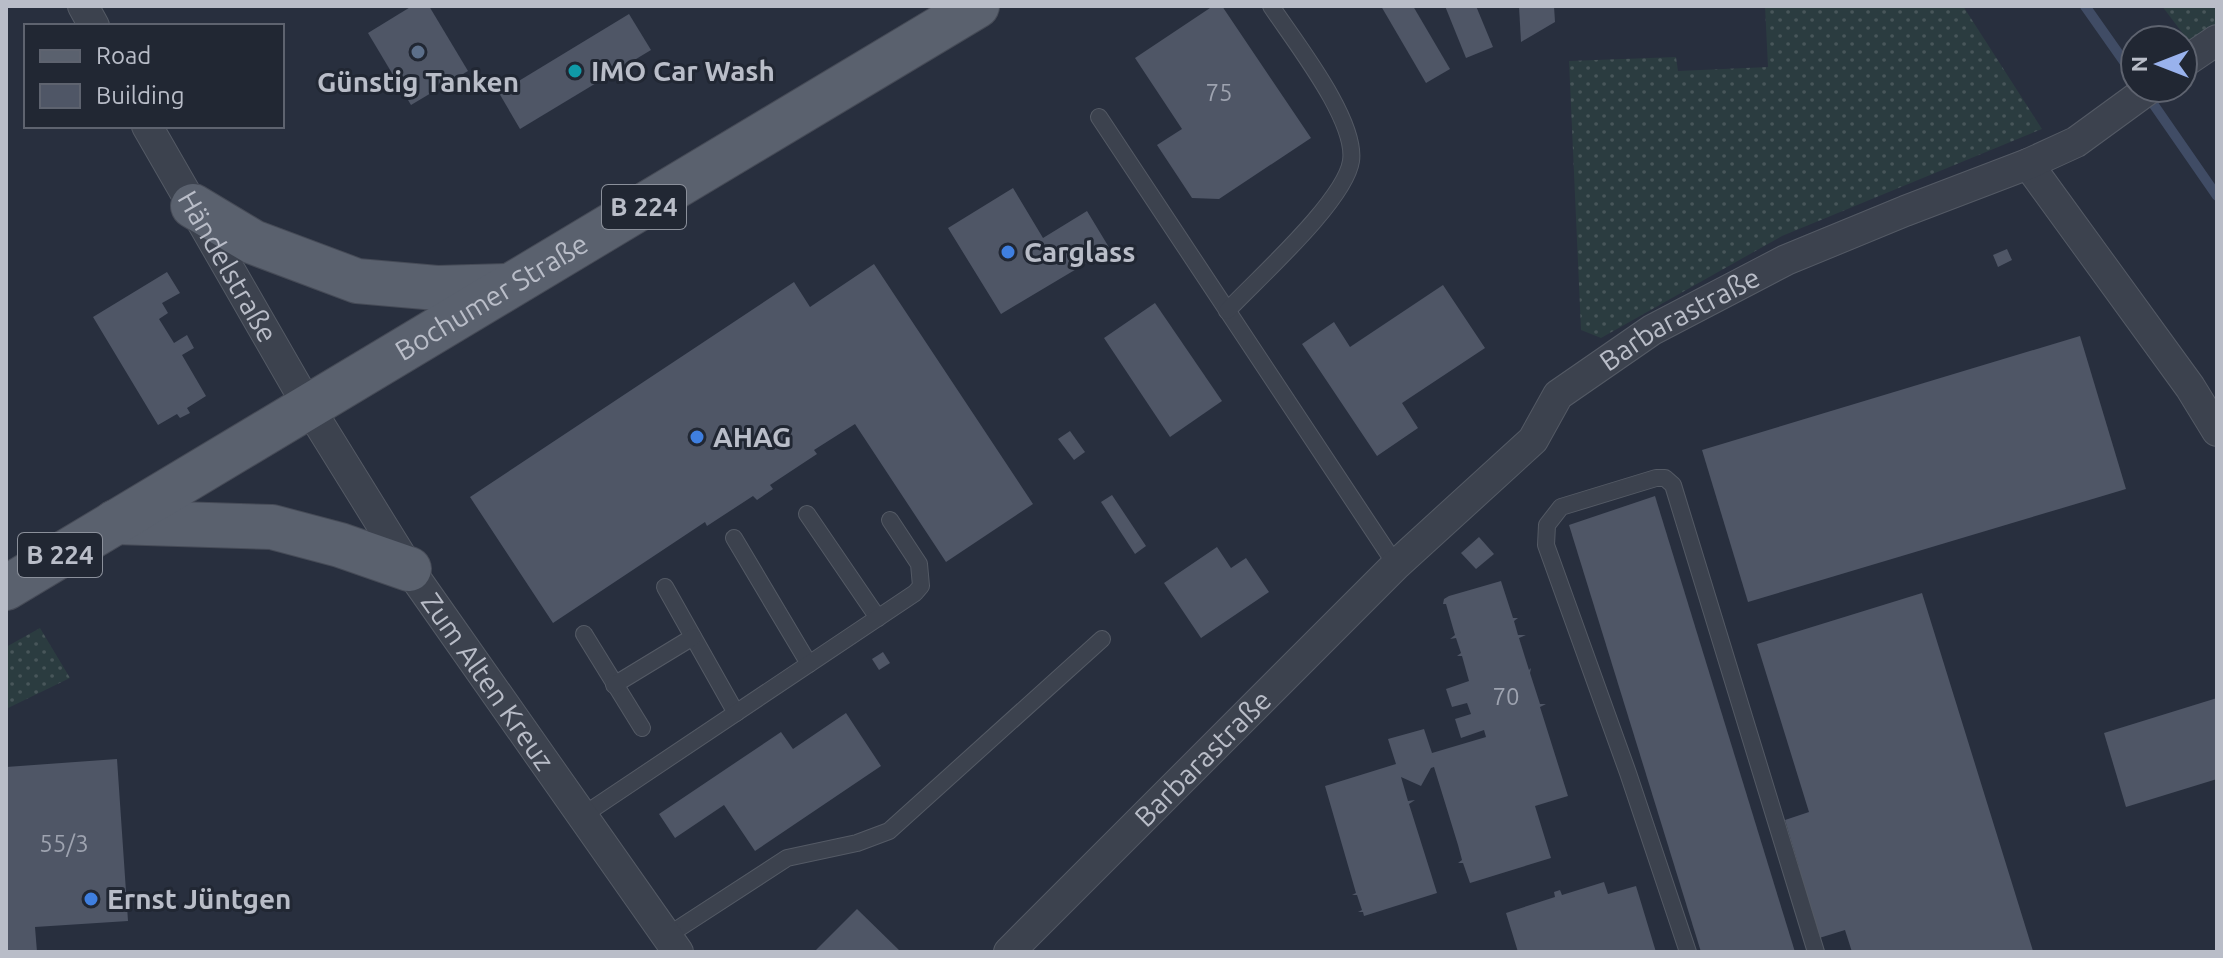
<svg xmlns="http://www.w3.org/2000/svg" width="2223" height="958" font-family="Ubuntu,sans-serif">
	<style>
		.grass { fill: url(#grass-dots) }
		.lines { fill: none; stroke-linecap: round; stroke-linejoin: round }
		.stream { stroke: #404c65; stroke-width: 10 }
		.building { fill: #4f5666 }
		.lane-casing { stroke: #545a65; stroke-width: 18 }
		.street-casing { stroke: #545a65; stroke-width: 32 }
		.primary-casing { stroke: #464b57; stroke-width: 46 }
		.lane { stroke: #3c424e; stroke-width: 16 }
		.street { stroke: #3c424e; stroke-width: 30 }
		.primary { stroke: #5a616e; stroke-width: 44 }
		.service-dot { fill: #5c6f8a; stroke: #212733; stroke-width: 3 }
		.culture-dot { fill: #0f9aa8; stroke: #212733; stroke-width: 3 }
		.shop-dot { fill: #3f7fe0; stroke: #212733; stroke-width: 3 }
		.labels { text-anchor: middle; stroke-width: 6; stroke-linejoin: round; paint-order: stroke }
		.number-label { font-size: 24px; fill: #9ea3b0 }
		.shield { fill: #212733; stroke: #8b909b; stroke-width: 2 }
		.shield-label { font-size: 26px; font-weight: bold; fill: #b9bdc8 }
		.poi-label { font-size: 28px; font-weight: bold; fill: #b9bdc8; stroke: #212733; text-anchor: start }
		.street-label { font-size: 28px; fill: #b9bdc8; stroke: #212733 }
	</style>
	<defs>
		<pattern id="grass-dots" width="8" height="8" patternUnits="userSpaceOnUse" patternTransform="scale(2)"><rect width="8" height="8" fill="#2b3c40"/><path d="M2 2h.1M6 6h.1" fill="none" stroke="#48565a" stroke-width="1.8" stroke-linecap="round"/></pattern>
	</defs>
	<rect width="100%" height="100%" fill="#282f3e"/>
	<g class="grass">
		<path d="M1765,6h198l79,123 -260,107 -181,102 -20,-8 -12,-269 107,-4 2,14 90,-4z"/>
		<path d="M2162,6h55v17l-27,20z"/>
		<path d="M40,628l30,50 -64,31v-62z"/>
	</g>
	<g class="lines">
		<g class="stream">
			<path d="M2085,6l50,71"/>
			<path d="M2147,95l70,101"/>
		</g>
	</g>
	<g class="building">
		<path d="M412,6h17l39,65 -57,34 -43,-72z"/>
		<path d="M1213,6h9l89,132 -92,61 -27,-1 -35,-53 25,-16 -47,-71z"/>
		<path d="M1381,6h32l37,63 -24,14z"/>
		<path d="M1445,6h31l17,41 -27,11z"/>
		<path d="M1519,6h35l1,16 -34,20z"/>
		<path d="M629,14l22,36 -131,79 -21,-36z"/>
		<path d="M1013,188l30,50 44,-27 23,38 -109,65 -53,-86z"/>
		<path d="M2007,249l5,11 -14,7 -5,-12z"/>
		<path d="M874,264l159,240 -87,58 -91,-138 -41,26 3,4 -47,31 3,4 -16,11 -4,-4 -46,30 -2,-4 -152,101 -83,-126 324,-215 16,25z"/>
		<path d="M167,272l13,21 -18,10 6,10 -9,6 15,24 13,-8 7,13 -12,7 24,41 -19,12 3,5 -10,5 -3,-4 -19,11 -65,-108z"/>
		<path d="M1443,285l42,63 -83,55 16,25 -41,28 -75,-112 32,-22 16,25z"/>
		<path d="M1155,303l67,98 -52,36 -66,-99z"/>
		<path d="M2080,336l46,153 -378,113 -46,-152z"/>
		<path d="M1070,431l15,21 -11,8 -16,-21z"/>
		<path d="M1112,495l34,51 -11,8 -34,-52z"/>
		<path d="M1655,496l140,456h-94l-132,-427z"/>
		<path d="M1479,537l15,17 -18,15 -15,-16z"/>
		<path d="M1217,547l14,21 15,-10 23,34 -68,46 -37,-55z"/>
		<path d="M1501,581l12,37h5l-4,3 4,14h8l-7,3 10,32 2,-2 -1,5 10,31h6l-6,3 28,89 -33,10 16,52 -81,25 -7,-20h-5l4,-3 -4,-15 -24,-78 -3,1 -10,18 -20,-9 7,24 7,-1 -6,4 28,89 -73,23 -1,-4h-5l4,-2 -5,-15h-5l4,-2 -31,-107 71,-22 -8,-25 36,-10 8,24 54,-16 -2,-7 -23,8 -6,-19 16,-5 -4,-11 -15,4 -6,-18 23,-8 -7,-25h-5l4,-3 -5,-15 -6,1 5,-4 -9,-31h-3l1,-5 5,-3z"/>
		<path d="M1922,593l111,358 -4,1h-177l-7,-22 -29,9 -21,-70 4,-2 -14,-47 24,-8 -52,-168z"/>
		<path d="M883,652l7,11 -11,7 -7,-11z"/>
		<path d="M2217,698v81l-91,28 -22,-74z"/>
		<path d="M846,713l35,53 -126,85 -31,-46 -49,33 -16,-24 122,-82 12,17z"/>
		<path d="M117,759l11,162 -93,6 2,25h-31v-185z"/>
		<path d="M1604,882l4,12 28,-8 20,66h-138l-12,-39 49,-16 -1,-5 6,-2 2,5z"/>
		<path d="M857,909l44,43h-87z"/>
	</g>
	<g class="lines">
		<g class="lane-casing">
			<g id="lane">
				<path d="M1099,117l297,448"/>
				<path d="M1227,311c30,-32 118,-110 124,-150 6,-41 -57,-120 -80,-155"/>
				<path d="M807,514l71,104"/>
				<path d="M734,538l75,126"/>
				<path d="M665,587l71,126"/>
				<path d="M584,634l58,94"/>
				<path d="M614,685l79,-48"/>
				<path d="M582,816l333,-223 6,-7 -2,-22 -29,-44"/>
				<path d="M667,936l120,-78 70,-15 32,-12 213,-192"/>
				<path d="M1688,952l-60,-179 -82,-228 1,-20 14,-18 95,-29h9l8,7 143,467"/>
			</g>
		</g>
		<g class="street-casing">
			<g id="street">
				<path d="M83,6l11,20"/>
				<path d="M2183,63l34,-23"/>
				<path id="s1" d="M147,126l161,280 101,163 269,383"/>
				<path d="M2028,164l162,223 27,44"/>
				<path id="s2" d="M1009,952l387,-387 137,-125 25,-45 94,-65 134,-70 119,-49 123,-47 48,-22 74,-54"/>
			</g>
		</g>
		<g class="primary-casing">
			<g id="primary">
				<path d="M193,206l60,36 104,39 80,7 70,-2"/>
				<path d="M115,522l157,5 68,18 69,24"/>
				<path id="s3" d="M6,588l971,-582"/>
			</g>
		</g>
		<use href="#lane" class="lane"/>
		<use href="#street" class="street"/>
		<use href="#primary" class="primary"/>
	</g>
	<circle class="service-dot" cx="418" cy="52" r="8"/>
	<circle class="culture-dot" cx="575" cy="71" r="8"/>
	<g class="shop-dot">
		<circle cx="1008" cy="252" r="8"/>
		<circle cx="697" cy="437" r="8"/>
		<circle cx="91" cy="899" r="8"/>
	</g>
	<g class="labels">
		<g class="number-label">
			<text x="1219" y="101">75</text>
			<text x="1506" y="705">70</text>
			<text x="64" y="852">55/3</text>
		</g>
		<g class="shield">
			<rect x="602" y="185" width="84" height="44" rx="6"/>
			<rect x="18" y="533" width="84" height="44" rx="6"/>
		</g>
		<g class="shield-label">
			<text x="644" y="216">B 224</text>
			<text x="60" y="564">B 224</text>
		</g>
		<g class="poi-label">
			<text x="591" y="81">IMO Car Wash</text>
			<text x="418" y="92" text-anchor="middle">Günstig Tanken</text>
			<text x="1024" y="262">Carglass</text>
			<text x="713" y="447">AHAG</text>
			<text x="107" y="909">Ernst Jüntgen</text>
		</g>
		<g class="street-label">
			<text dy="10" stroke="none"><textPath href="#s1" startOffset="162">Händelstraße</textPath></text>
			<text dy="10" stroke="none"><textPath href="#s3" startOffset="566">Bochumer Straße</textPath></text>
			<text dy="10" stroke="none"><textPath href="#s2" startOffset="928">Barbarastraße</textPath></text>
			<text dy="10" stroke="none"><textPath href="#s1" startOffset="652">Zum Alten Kreuz</textPath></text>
			<text dy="10" stroke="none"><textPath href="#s2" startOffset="274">Barbarastraße</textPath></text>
		</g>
	</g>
	<rect width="2223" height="958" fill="none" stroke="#b9bdc8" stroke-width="16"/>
	<rect x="24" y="24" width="260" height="104" fill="#212733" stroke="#5e636f" stroke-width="2"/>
	<rect x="40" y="50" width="40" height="12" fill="#5a616e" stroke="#5e636f" stroke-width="2"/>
	<text x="96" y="64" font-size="24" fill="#b9bdc8">Road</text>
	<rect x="40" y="84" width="40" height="24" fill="#4f5666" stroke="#5e636f" stroke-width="2"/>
	<text x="96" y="104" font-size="24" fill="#b9bdc8">Building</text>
	<g transform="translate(2159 64) rotate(270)"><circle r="38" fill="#212733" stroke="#5e636f" stroke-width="2"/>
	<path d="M0-6L14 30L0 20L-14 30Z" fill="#99b2ed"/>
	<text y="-12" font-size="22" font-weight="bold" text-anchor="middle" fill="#b9bdc8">N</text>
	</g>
</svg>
